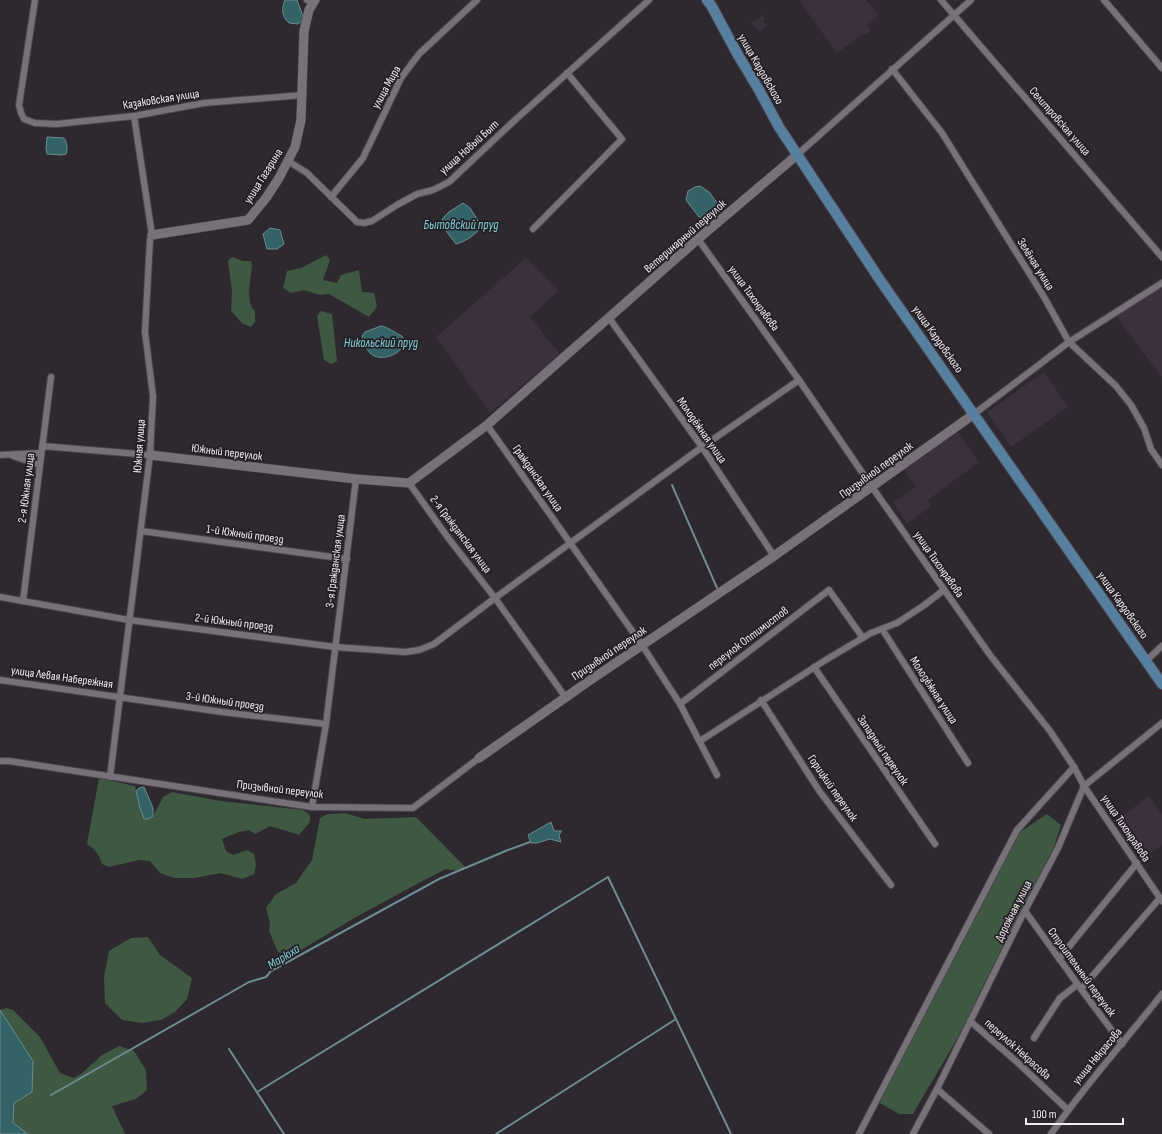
<svg xmlns="http://www.w3.org/2000/svg" width="1162" height="1134" font-family="'Sofia Sans Condensed',sans-serif">
	<style>
		.built { fill: #3a313d }
		.green { fill: #3e5842 }
		.water { fill: #336366; stroke: #6c8c90 }
		.lines { fill: none; stroke-linecap: round; stroke-linejoin: round }
		.stream { stroke: #6c8c90; stroke-width: 2 }
		.street-casing { stroke: #4a464b; stroke-width: 8 }
		.secondary-casing { stroke: #4a464b; stroke-width: 10 }
		.primary-casing { stroke: #4a464b; stroke-width: 12 }
		.street { stroke: #777179; stroke-width: 6 }
		.secondary { stroke: #777179; stroke-width: 9 }
		.primary { stroke: #577fa0; stroke-width: 10 }
		.labels { text-anchor: middle; stroke-width: 3.5; stroke-linejoin: round; paint-order: stroke }
		.street-label { font-size: 12px; fill: #f0edf1; stroke: #241f25 }
		.water-label { font-size: 13px; font-style: italic; fill: #7ed1d7; stroke: #241f25 }
	</style>
	<rect width="100%" height="100%" fill="#2e282f"/>
	<g class="built">
		<path d="M802,0h64l13,15 -12,10 4,6 -6,4 -2,-1 -26,19 -37,-51z"/>
		<path d="M763,15l2,4 -2,2 4,5 -8,6 -8,-9 4,-3 1,1z"/>
		<path d="M526,258l32,33 -28,26 30,37 -70,59 -54,-76z"/>
		<path d="M1162,283v94l-47,-63z"/>
		<path d="M1044,372l24,35 -57,40 -24,-35z"/>
		<path d="M957,430l22,32 -51,38 3,6 -24,18 -14,-22 23,-15 -13,-19z"/>
		<path d="M1149,796l13,18v31l-19,14 -25,-40z"/>
	</g>
	<g class="green">
		<path d="M326,255l4,5 -7,20 14,3 4,-8 18,-5 3,22 12,1 3,14 -8,10 -40,-23 -9,1 -16,-5 -13,3 -8,-5 4,-17 14,-3z"/>
		<path d="M232,257l11,4h8l1,5c-1,12 -7,37 3,45v11l-4,5 -8,-3 -12,-13 1,-19 -4,-31z"/>
		<path d="M321,311l11,3 5,47 -6,3 -7,-4 -7,-44z"/>
		<path d="M99,778l36,8 5,22 13,8 10,-19 9,-5 49,9 82,9 7,5v7l-11,13 -29,-9 -15,8 -6,-4 -10,2 -17,7 4,12 7,4 14,-5 7,4 2,11 -2,9 -12,5 -21,-6 -26,5h-21l-14,-5 -10,-12 -11,-1 -30,7 -7,-3c-3,-10 -7,-15 -15,-20z"/>
		<path d="M345,813l20,6 51,-2 50,51 -8,3 -12,-2 -31,16 -59,32 -60,36 -10,2 -8,-3 -9,-21 1,-8 -4,-15 10,-14 20,-11 16,-23 8,-42 8,-4z"/>
		<path d="M1047,814l14,11 -7,22 -76,149c-17,41 -43,79 -65,118h-14l-19,-11 2,-7 138,-264z"/>
		<path d="M148,937l12,18 32,23 -5,21 -12,13 -14,8 -19,3 -20,-3 -17,-17 -1,-26 5,-26 22,-13z"/>
		<path d="M7,1008l6,2 27,27 20,36 13,5 8,-4 21,-19 17,-9 15,5 12,19 1,20 -11,9 -24,7 13,28h-125v-124z"/>
	</g>
	<g class="water">
		<path d="M285,0h12l6,16 -1,5 -4,3 -9,-1c-7,-6 -8,-14 -4,-23z"/>
		<path d="M47,137l17,1c3,4 4,11 2,16l-5,1 -14,-1 -1,-5z"/>
		<path d="M700,186l9,6 9,12 -1,5 -8,7 -5,2 -5,-1 -13,-17 2,-9 7,-4z"/>
		<path d="M463,203l7,5 12,19c-8,8 -15,14 -26,17l-13,-17 -1,-8 7,-7z"/>
		<path d="M270,228l10,2 4,14 -7,5h-10l-4,-15z"/>
		<path d="M381,326c7,1 14,7 21,10l2,5c-1,3 -2,7 -4,9 -7,7 -22,11 -30,3 -4,-4 -7,-12 -8,-17l3,-4z"/>
		<path d="M144,787l9,21v8l-5,3h-4l-4,-11 -4,-17 3,-3z"/>
		<path d="M551,822l3,9h8l-3,4 2,7 -11,-3 -13,4h-6l-3,-8z"/>
		<path d="M0,1010l33,51 -1,31 -18,11 -1,20 15,11h-28z"/>
	</g>
	<g class="lines">
		<g class="stream">
			<path d="M672,485l45,103"/>
			<path d="M229,1049l55,85"/>
			<path d="M257,1092l351,-215 123,257"/>
			<path d="M51,1095l198,-113 17,-5 5,-6 168,-92 69,-29 22,-8"/>
			<path d="M496,1134l180,-115"/>
		</g>
		<g class="street-casing">
			<g id="street">
				<path d="M35,0l-16,105 2,8 3,6 11,4 21,1 78,-8 70,-13 99,-8"/>
				<path d="M307,0l5,3"/>
				<path d="M941,0l221,257"/>
				<path d="M1104,0l58,68"/>
				<path d="M892,69l50,64 102,164 25,45 47,44 15,19 13,23 7,21 11,16"/>
				<path d="M797,155l174,-155"/>
				<path d="M288,161l19,12 50,49 7,1 8,-2 25,-16 20,-11 16,-4 16,-8 66,-62 134,-120"/>
				<path d="M331,197l32,-39 38,-80 18,-24 58,-54"/>
				<path d="M533,229l89,-90 -55,-66"/>
				<path d="M698,239l101,141 73,107 118,168 60,76 24,36 10,19 78,115"/>
				<path d="M609,318l93,129 72,109"/>
				<path d="M974,414l95,-72 93,-59"/>
				<path d="M487,425l155,220 38,59 37,71"/>
				<path d="M42,446l108,9"/>
				<path d="M0,455l41,-2"/>
				<path d="M13,456l27,9"/>
				<path d="M409,483l40,56 46,59 71,100"/>
				<path d="M141,531l206,28"/>
				<path d="M0,597l129,23 206,27 70,5 14,-2 15,-6 61,-46 207,-151 97,-67"/>
				<path d="M23,601l28,-224"/>
				<path d="M882,629l86,134"/>
				<path d="M1146,661l16,-15"/>
				<path d="M814,667l121,177"/>
				<path d="M0,680l222,32 104,12"/>
				<path d="M761,700l59,92 71,93"/>
				<path d="M680,704l149,-114 34,48"/>
				<path d="M700,741l124,-80 47,-28 26,-10 26,-17 21,-16"/>
				<path d="M0,761h9l303,46 101,1 66,-50"/>
				<path d="M110,777l40,-322 3,-59 -8,-64 5,-93 2,-4 -18,-119"/>
				<path d="M312,807l14,-83 30,-245"/>
				<path d="M1025,911l56,78 41,55"/>
				<path d="M1059,959l78,-96"/>
				<path d="M1081,989l79,-91"/>
				<path d="M970,1021l47,41 51,48"/>
				<path d="M1034,1038l26,-40 17,-13"/>
				<path d="M937,1089l52,45"/>
				<path d="M859,1134l158,-304 57,-63"/>
				<path d="M913,1134l24,-45 82,-167 39,-74 26,-62 78,-63"/>
				<path d="M1051,1134c34,-49 74,-93 111,-140"/>
			</g>
		</g>
		<g class="secondary-casing">
			<g id="secondary">
				<path d="M152,235l96,-15 18,-22 13,-20 16,-31 6,-27 3,-89 5,-21 6,-10"/>
				<path d="M150,455l206,24 53,4 78,-58 211,-186 99,-84"/>
				<path d="M479,758l110,-77 185,-125 200,-142"/>
			</g>
		</g>
		<g class="primary-casing">
			<path id="primary" d="M707,0l4,5 27,50 21,35 20,37 101,153 282,404"/>
		</g>
		<use href="#street" class="street"/>
		<use href="#secondary" class="secondary"/>
		<use href="#primary" class="primary"/>
	</g>
	<g class="labels">
		<g class="street-label">
			<text transform="translate(761 69) rotate(60)" y="4">улица Кардовского</text>
			<text transform="translate(386 87) rotate(-61)" y="4">улица Мира</text>
			<text transform="translate(161 99) rotate(-9)" y="4">Казаковская улица</text>
			<text transform="translate(1060 121) rotate(49)" y="4">Селитровская улица</text>
			<text transform="translate(469 147) rotate(-42)" y="4">улица Новый Быт</text>
			<text transform="translate(263 176) rotate(-58)" y="4">улица Гагарина</text>
			<text transform="translate(685 236) rotate(-41)" y="4">Ветеринарный переулок</text>
			<text transform="translate(1036 264) rotate(58)" y="4">Зелёная улица</text>
			<text transform="translate(754 298) rotate(54)" y="4">улица Тихонравова</text>
			<text transform="translate(938 339) rotate(55)" y="4">улица Кардовского</text>
			<text transform="translate(702 430) rotate(55)" y="4">Молодёжная улица</text>
			<text transform="translate(139 446) rotate(-86)" y="4">Южная улица</text>
			<text transform="translate(227 452) rotate(7)" y="4">Южный переулок</text>
			<text transform="translate(876 470) rotate(-36)" y="4">Призывной переулок</text>
			<text transform="translate(538 478) rotate(55)" y="4">Гражданская улица</text>
			<text transform="translate(26 488) rotate(-83)" y="4">2-я Южная улица</text>
			<text transform="translate(245 534) rotate(8)" y="4">1-й Южный проезд</text>
			<text transform="translate(461 534) rotate(53)" y="4">2-я Гражданская улица</text>
			<text transform="translate(335 561) rotate(-83)" y="4">3-я Гражданская улица</text>
			<text transform="translate(939 564) rotate(55)" y="4">улица Тихонравова</text>
			<text transform="translate(1123 605) rotate(55)" y="4">улица Кардовского</text>
			<text transform="translate(234 622) rotate(7)" y="4">2-й Южный проезд</text>
			<text transform="translate(748 638) rotate(-37)" y="4">переулок Оптимистов</text>
			<text transform="translate(609 653) rotate(-34)" y="4">Призывной переулок</text>
			<text transform="translate(62 677) rotate(8)" y="4">улица Левая Набережная</text>
			<text transform="translate(934 690) rotate(57)" y="4">Молодёжная улица</text>
			<text transform="translate(225 701) rotate(8)" y="4">3-й Южный проезд</text>
			<text transform="translate(883 750) rotate(56)" y="4">Западный переулок</text>
			<text transform="translate(833 788) rotate(55)" y="4">Горицкий переулок</text>
			<text transform="translate(280 789) rotate(7)" y="4">Призывной переулок</text>
			<text transform="translate(1126 828) rotate(56)" y="4">улица Тихонравова</text>
			<text transform="translate(1013 911) rotate(-63)" y="4">Дорожная улица</text>
			<text transform="translate(1082 972) rotate(54)" y="4">Строительный переулок</text>
			<text transform="translate(1018 1049) rotate(42)" y="4">переулок Некрасова</text>
			<text transform="translate(1097 1056) rotate(-50)" y="4">улица Некрасова</text>
		</g>
		<g class="water-label">
			<text x="461" y="229">Бытовский пруд</text>
			<text x="381" y="347">Никольский пруд</text>
			<text transform="translate(283 956) rotate(-32)" y="5">Марюха</text>
		</g>
	</g>
	<path d="M1026 1118v6h97v-6" fill="none" stroke="#f0edf1" stroke-width="2"/>
	<text x="1032" y="1118" font-size="12" fill="#f0edf1" stroke="#241f25" stroke-width="3" paint-order="stroke">100 m</text>
</svg>
